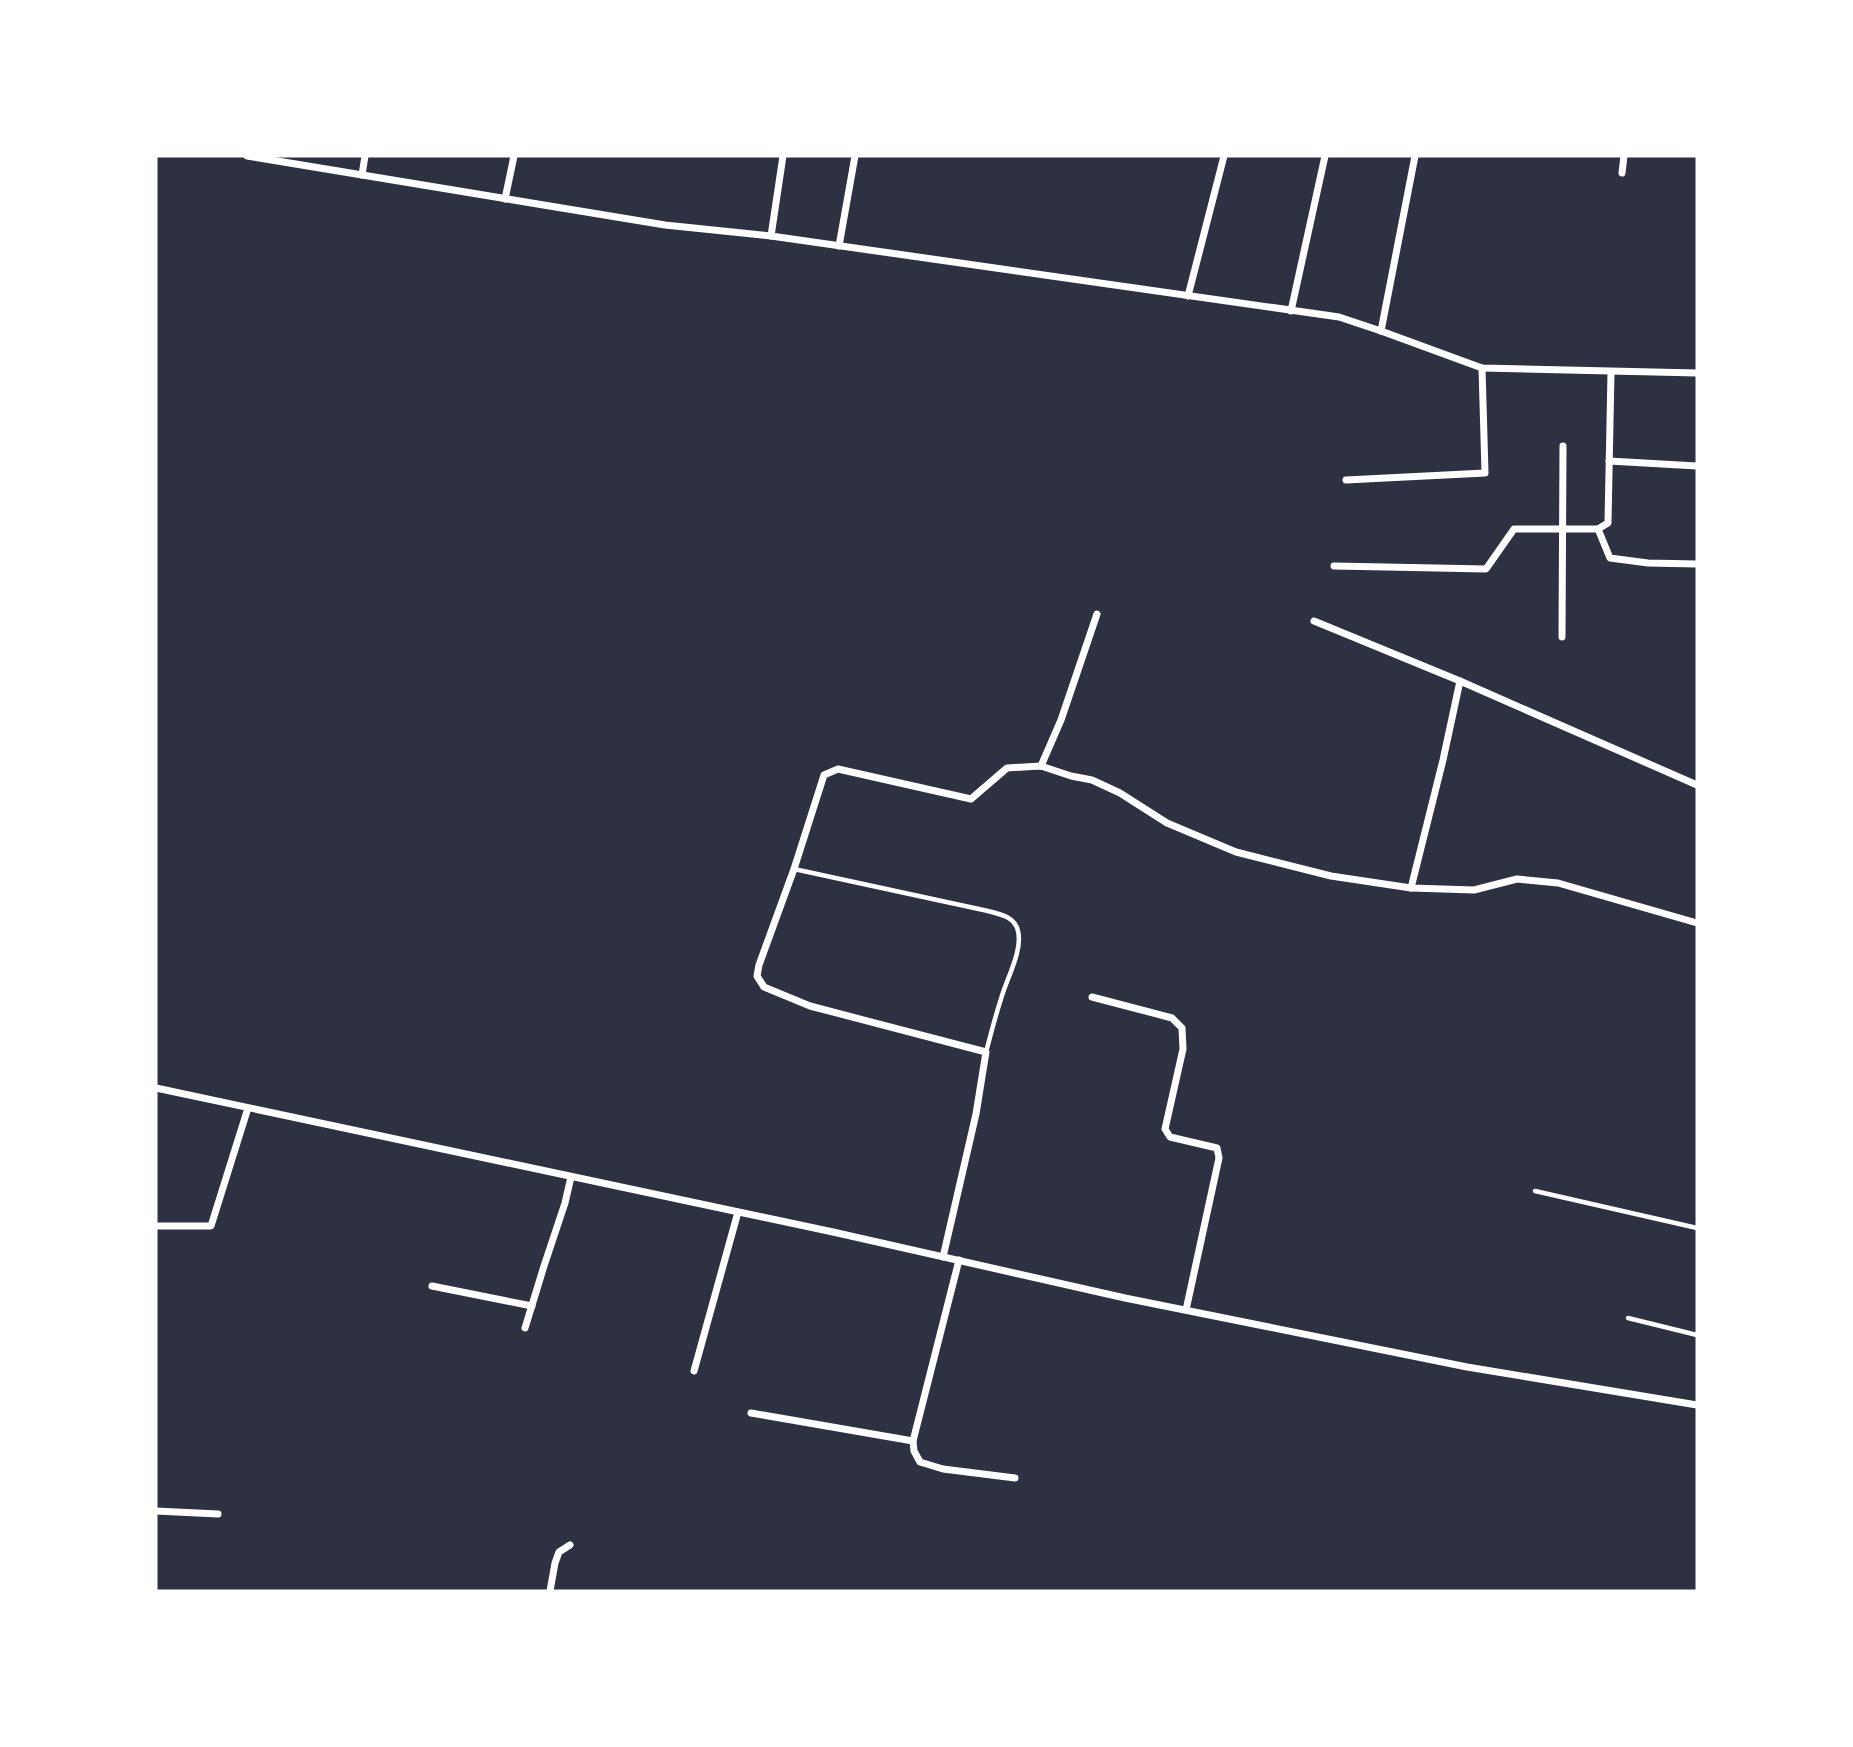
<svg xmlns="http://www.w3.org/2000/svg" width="1853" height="1747" font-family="Mulish,sans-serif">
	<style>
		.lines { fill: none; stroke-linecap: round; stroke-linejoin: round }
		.service { stroke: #fff; stroke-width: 4.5 }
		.minor { stroke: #fff; stroke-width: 7 }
	</style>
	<rect width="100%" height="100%" fill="#2d3142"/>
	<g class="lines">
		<g class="service">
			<path d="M794,869l194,42c12,3 27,6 30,20 5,20 -12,49 -17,68 -6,18 -10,35 -15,53"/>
			<path d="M1535,1191l162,37"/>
			<path d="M1628,1318l69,17"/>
		</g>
		<g class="minor">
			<path d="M247,156l418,69 106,11 568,81 42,14 101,37 215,5"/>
			<path d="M1622,173l2,-17"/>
			<path d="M362,175l3,-19"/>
			<path d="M505,199l9,-43"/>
			<path d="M771,236l12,-80"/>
			<path d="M839,246l16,-90"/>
			<path d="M1188,296l36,-140"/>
			<path d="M1291,311l34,-155"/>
			<path d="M1381,331l34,-175"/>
			<path d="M1609,461l88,5"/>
			<path d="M1346,480l139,-7 -3,-105"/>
			<path d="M1598,529l12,29 38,5 49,1"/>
			<path d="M1334,566l152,3 28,-40h84l10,-6 3,-151"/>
			<path d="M1314,621l146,60 237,104"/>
			<path d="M1562,637l1,-191"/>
			<path d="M1460,681l-17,79 -32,128 63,2 43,-11 41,4 139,40"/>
			<path d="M1041,766l20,-46 36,-106"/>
			<path d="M1092,997l80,21 10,10 1,21 -18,80 5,8 47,11 2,10 -33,152"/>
			<path d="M156,1088l677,144 292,66 342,69 230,38"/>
			<path d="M158,1226h53l37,-118"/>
			<path d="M943,1257l33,-143 10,-62 -176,-46 -46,-19 -7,-11 2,-11 35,-96 30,-94 14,-6 133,30 36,-31 34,-2 30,10 21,4 28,13 47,30 69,29 95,24 80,12"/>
			<path d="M432,1286l100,20"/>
			<path d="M525,1328l19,-62 21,-63 6,-26"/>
			<path d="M694,1371l44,-159"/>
			<path d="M751,1413l162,28 46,-181"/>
			<path d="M913,1441l1,10 6,11 23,7 72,9"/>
			<path d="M156,1511l62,3"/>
			<path d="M550,1591l5,-28 4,-11 11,-7"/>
		</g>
	</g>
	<rect width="1853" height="1747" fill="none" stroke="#ffffff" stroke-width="315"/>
</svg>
